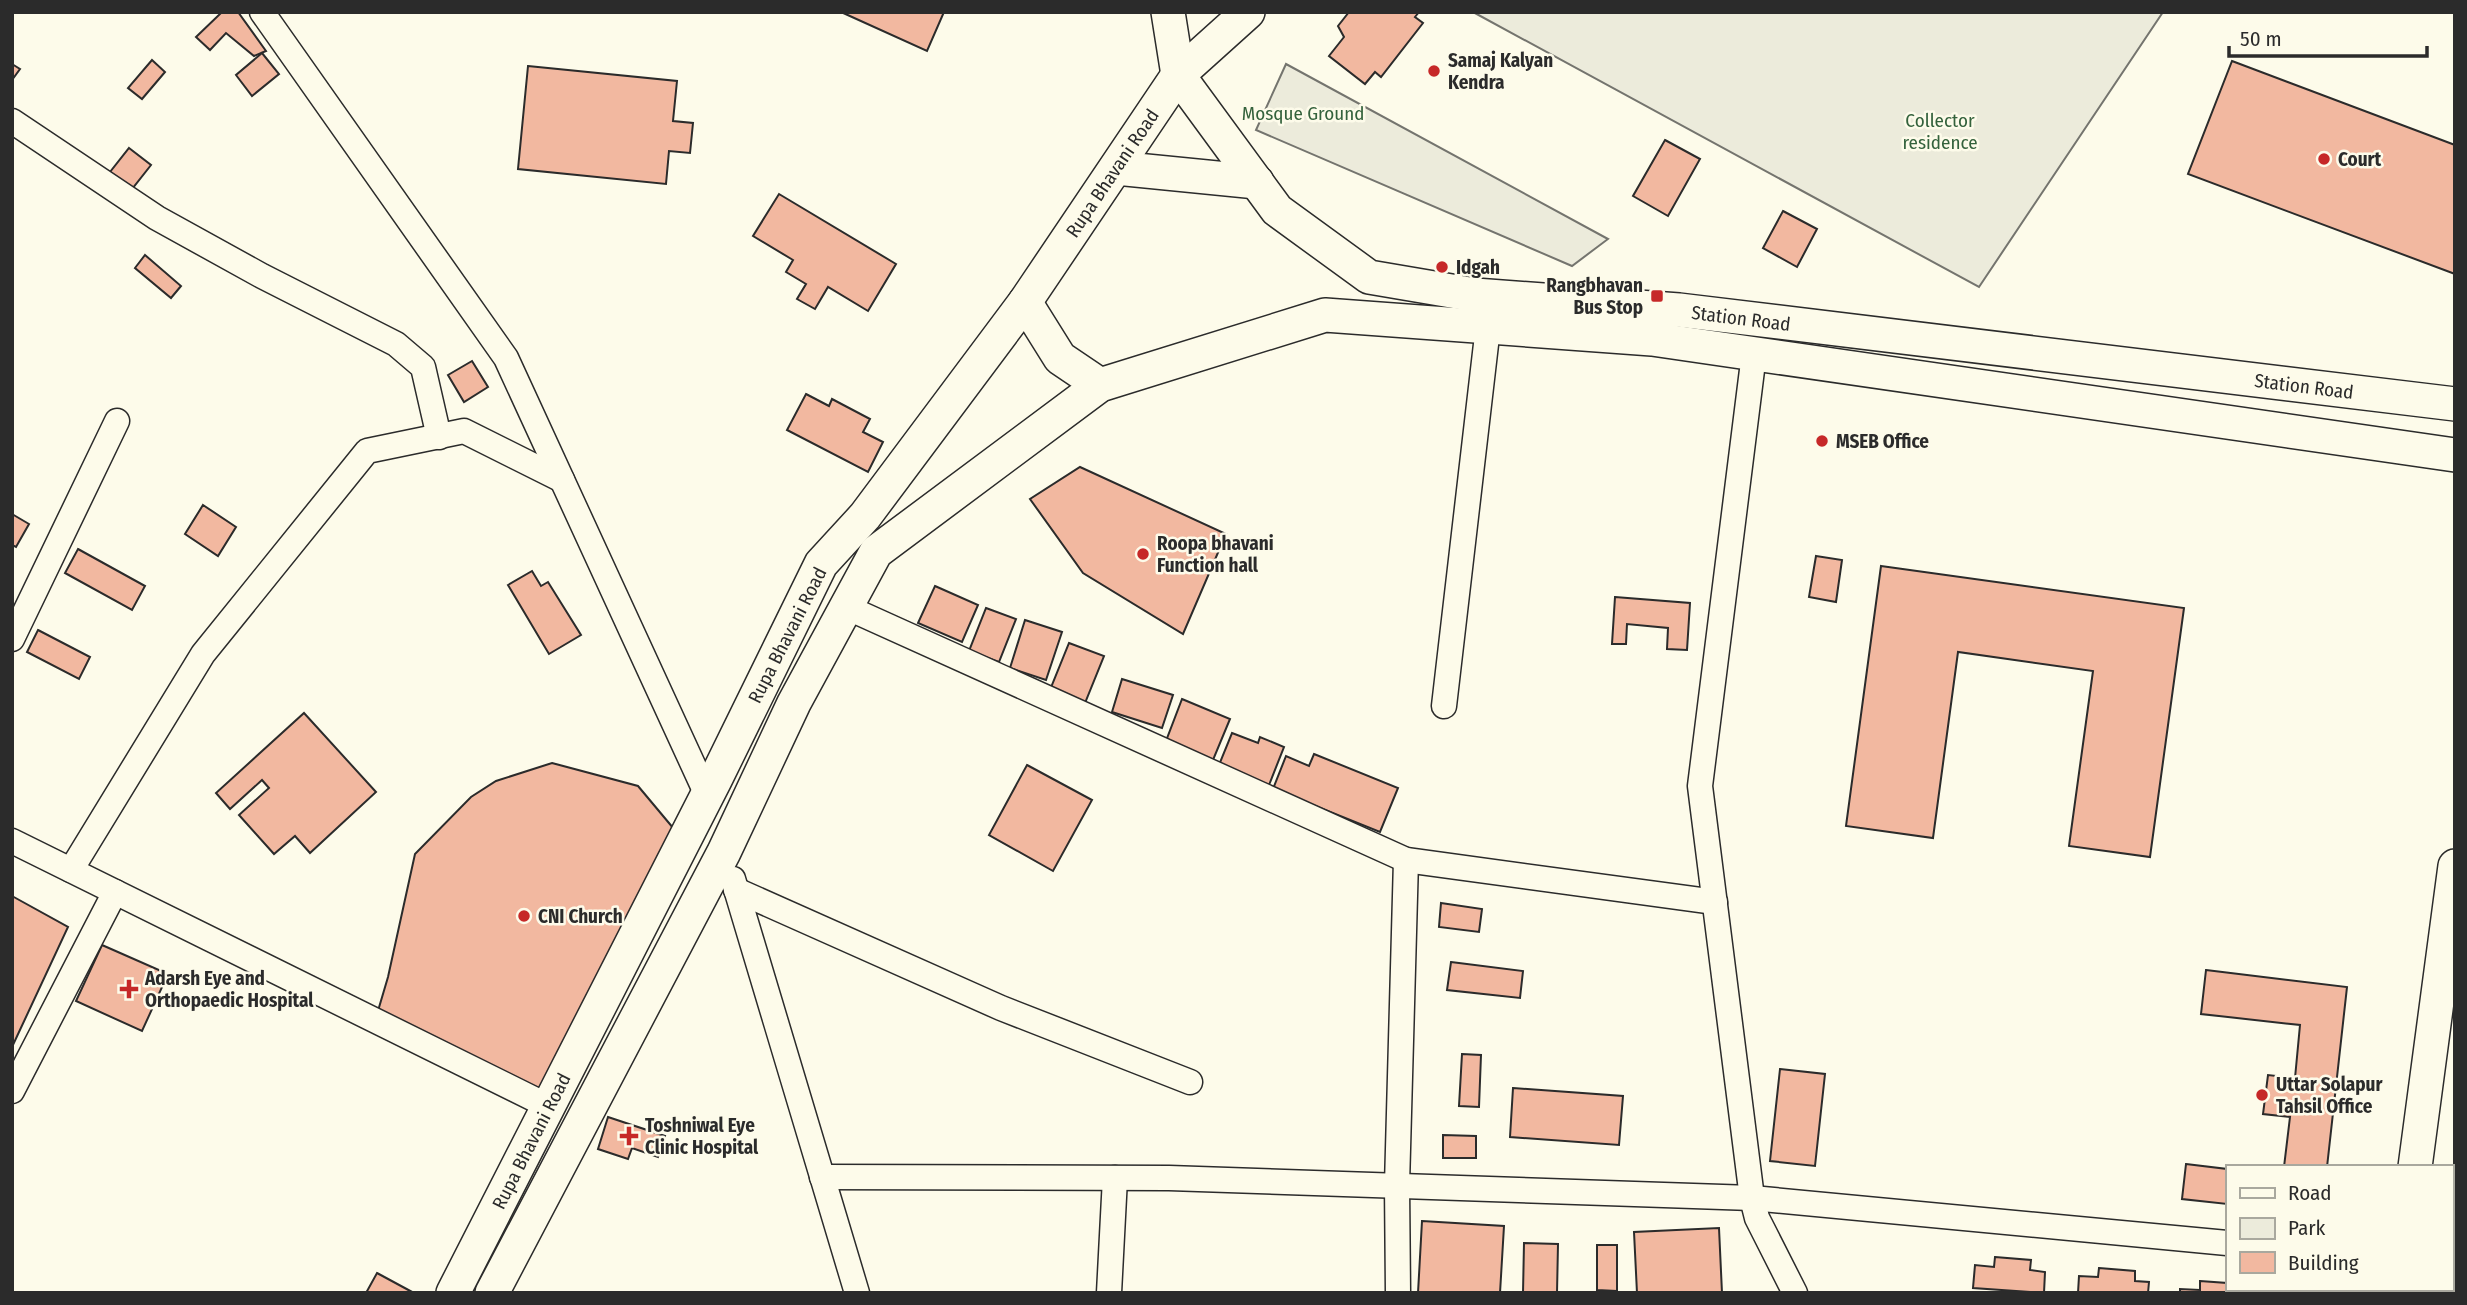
<svg xmlns="http://www.w3.org/2000/svg" width="2467" height="1305" font-family="'Fira Sans Condensed',sans-serif">
	<style>
		.green { fill: #ecebdb; stroke: #74746e; stroke-width: 2 }
		.building { fill: #f2b8a0; stroke: #2b2b2b; stroke-width: 2 }
		.lines { fill: none; stroke-linecap: round; stroke-linejoin: round }
		.street-casing { stroke: #2b2b2b; stroke-width: 27 }
		.secondary-casing { stroke: #2b2b2b; stroke-width: 36 }
		.street { stroke: #fdfbea; stroke-width: 24 }
		.secondary { stroke: #fdfbea; stroke-width: 33 }
		.poi-dot { fill: #c62828; stroke: #fdfbea; stroke-width: 2.5 }
		.labels { text-anchor: middle; stroke-width: 5; stroke-linejoin: round; paint-order: stroke }
		.poi-label { font-size: 19px; font-weight: bold; fill: #2b2b2b; stroke: #fdfbea; text-anchor: start }
		.park-label { font-size: 19px; fill: #34623c; stroke: #fdfbea }
		.street-label { font-size: 19px; fill: #2b2b2b; stroke: #fdfbea }
	</style>
	<rect width="100%" height="100%" fill="#fdfbea"/>
	<g class="green">
		<path d="M1473,12h690l-184,275z"/>
		<path d="M1286,64l322,175 -36,27 -316,-136z"/>
	</g>
	<g class="building">
		<path d="M222,12h16l28,39 -12,5 -28,-23 -16,17 -14,-13z"/>
		<path d="M841,12h103l-17,39z"/>
		<path d="M1349,12h70l-4,5 8,6 -42,54 -6,-5 -10,12 -36,-28 15,-19 -6,-11z"/>
		<path d="M262,53l17,21 -27,22 -16,-21z"/>
		<path d="M152,60l13,12 -23,27 -14,-11z"/>
		<path d="M2232,61l223,84v129l-267,-100z"/>
		<path d="M12,64l8,5 -8,11z"/>
		<path d="M528,66l149,15 -4,40 20,2 -3,30 -21,-2 -3,33 -148,-15z"/>
		<path d="M1665,140l35,19 -32,57 -35,-20z"/>
		<path d="M129,148l22,17 -19,24 -22,-17z"/>
		<path d="M779,194l117,70 -28,47 -40,-24 -13,22 -18,-10 9,-15 -20,-12 7,-12 -40,-24z"/>
		<path d="M1783,211l34,18 -20,38 -34,-19z"/>
		<path d="M145,255l36,31 -10,12 -36,-30z"/>
		<path d="M472,361l16,26 -24,15 -16,-27z"/>
		<path d="M806,394l23,12 3,-7 38,20 -7,13 20,10 -15,30 -81,-42z"/>
		<path d="M1080,467l146,67 -43,100 -100,-61 -53,-74z"/>
		<path d="M203,505l33,22 -18,29 -33,-22z"/>
		<path d="M12,514l17,10 -13,23 -4,-2z"/>
		<path d="M78,549l67,37 -13,24 -67,-37z"/>
		<path d="M1816,556l26,4 -6,42 -27,-5z"/>
		<path d="M1881,566l303,42 -34,249 -81,-11 24,-175 -135,-19 -25,186 -87,-12z"/>
		<path d="M532,571l9,15 7,-4 33,53 -32,19 -41,-69z"/>
		<path d="M935,586l43,19 -16,37 -44,-19z"/>
		<path d="M1615,597l75,6 -3,47 -20,-1 1,-21 -41,-4 -1,20h-14z"/>
		<path d="M986,608l30,11 -17,43 -30,-11z"/>
		<path d="M1025,620l37,12 -16,48 -36,-12z"/>
		<path d="M38,630l52,27 -11,22 -52,-27z"/>
		<path d="M1069,643l35,13 -19,47 -35,-13z"/>
		<path d="M1122,679l51,16 -11,33 -50,-16z"/>
		<path d="M1182,699l48,20 -17,41 -47,-19z"/>
		<path d="M304,713l72,79 -66,61 -15,-17 -21,18 -35,-39 30,-27 -7,-8 -32,29 -14,-16z"/>
		<path d="M1232,733l26,10 2,-6 24,10 -15,38 -50,-20z"/>
		<path d="M1314,754l84,34 -18,44 -107,-43 13,-33 23,10z"/>
		<path d="M552,763l86,23 46,55 -136,265 -173,-85 13,-44 27,-123 56,-57 25,-16z"/>
		<path d="M1027,765l65,35 -39,71 -64,-36z"/>
		<path d="M12,896l56,31 -56,120z"/>
		<path d="M1441,903l41,6 -3,23 -40,-5z"/>
		<path d="M102,945l66,29 -26,57 -66,-30z"/>
		<path d="M1451,962l72,9 -3,27 -73,-8z"/>
		<path d="M2206,970l141,17 -20,180h-43l6,-50 -27,-3 5,-39 27,3 5,-53 -99,-11z"/>
		<path d="M1462,1054l19,1 -2,52 -20,-1z"/>
		<path d="M1780,1069l45,5 -10,92 -45,-5z"/>
		<path d="M1513,1088l110,8 -4,49 -109,-8z"/>
		<path d="M608,1117l57,19 -7,21 -26,-9 -4,11 -30,-10z"/>
		<path d="M1443,1135l33,1v22h-33z"/>
		<path d="M2186,1164l41,5v35l-45,-5z"/>
		<path d="M1422,1221l82,5 -4,67h-82z"/>
		<path d="M1719,1228l3,65h-85l-3,-61z"/>
		<path d="M1524,1243l34,1 -1,49h-34z"/>
		<path d="M1597,1245h20v46l-20,-1z"/>
		<path d="M1995,1257l36,3 -1,10 15,2 -1,21 -71,-5 2,-23 19,2z"/>
		<path d="M2099,1268l36,3v10l14,1 -1,11h-70l1,-17 19,1z"/>
		<path d="M377,1273l37,20h-48z"/>
		<path d="M2200,1281l27,2v6h9v4h-56v-4l20,1z"/>
		<path d="M2283,1289l23,1v3h-23z"/>
	</g>
	<g class="lines">
		<g class="street-casing">
			<g id="street">
				<path d="M262,12l244,346 201,437"/>
				<path d="M12,121l145,97 105,58 134,68 27,23 16,70"/>
				<path d="M1754,354l-54,432 52,412 5,20 38,75"/>
				<path d="M846,607l560,253 309,42"/>
				<path d="M12,639l105,-218"/>
				<path d="M1444,706l44,-379"/>
				<path d="M12,841l536,265"/>
				<path d="M71,870l132,-216 164,-203 97,-20 98,49"/>
				<path d="M733,879l124,414"/>
				<path d="M736,890l265,118 189,74"/>
				<path d="M12,1091l103,-199"/>
				<path d="M822,1177l347,1 583,20 475,45"/>
				<path d="M1109,1293l6,-115"/>
				<path d="M1398,1293l-1,-108 9,-325"/>
			</g>
		</g>
		<g class="secondary-casing">
			<g id="secondary">
				<path d="M1168,12l10,63 99,135 92,67 106,18 204,15 776,94"/>
				<path d="M1116,168l141,14"/>
				<path d="M1025,302l35,56 40,27"/>
				<path d="M2415,1167l40,-301"/>
				<path d="M453,1293l262,-513 106,-216 44,-48 160,-214 153,-227 70,-63"/>
				<path d="M492,1293l232,-441 70,-149 82,-151 224,-167 225,-70 327,24 803,116"/>
				<path d="M2399,1293v-4"/>
			</g>
		</g>
		<use href="#street" class="street"/>
		<use href="#secondary" class="secondary"/>
	</g>
	<g class="poi-dot">
		<circle cx="1434" cy="71" r="7"/>
		<circle cx="2324" cy="159" r="7"/>
		<circle cx="1442" cy="267" r="7"/>
		<rect x="1650" y="289" width="14" height="14" rx="3.5"/>
		<circle cx="1822" cy="441" r="7"/>
		<circle cx="1143" cy="554" r="7"/>
		<circle cx="524" cy="916" r="7"/>
		<path d="M125.5 978.5h7v7h7v7h-7v7h-7v-7h-7v-7h7z"/>
		<circle cx="2262" cy="1095" r="7"/>
		<path d="M625.5 1125.5h7v7h7v7h-7v7h-7v-7h-7v-7h7z"/>
	</g>
	<g class="labels">
		<g class="poi-label">
			<text x="1448" y="67">Samaj Kalyan<tspan x="1448" dy="22">Kendra</tspan></text>
			<text x="2338" y="166">Court</text>
			<text x="1456" y="274">Idgah</text>
			<text x="1643" y="292" text-anchor="end">Rangbhavan<tspan x="1643" dy="22">Bus Stop</tspan></text>
			<text x="1836" y="448">MSEB Office</text>
			<text x="1157" y="550">Roopa bhavani<tspan x="1157" dy="22">Function hall</tspan></text>
			<text x="538" y="923">CNI Church</text>
			<text x="145" y="985">Adarsh Eye and<tspan x="145" dy="22">Orthopaedic Hospital</tspan></text>
			<text x="2276" y="1091">Uttar Solapur<tspan x="2276" dy="22">Tahsil Office</tspan></text>
			<text x="645" y="1132">Toshniwal Eye<tspan x="645" dy="22">Clinic Hospital</tspan></text>
		</g>
		<g class="park-label">
			<text x="1303" y="120">Mosque Ground</text>
			<text x="1940" y="127">Collector<tspan x="1940" dy="22">residence</tspan></text>
		</g>
		<g class="street-label">
			<text transform="translate(1112 173) rotate(-56)" y="7">Rupa Bhavani Road</text>
			<text transform="translate(1741 318) rotate(7)" y="7">Station Road</text>
			<text transform="translate(2304 386) rotate(7)" y="7">Station Road</text>
			<text transform="translate(787 635) rotate(-63)" y="7">Rupa Bhavani Road</text>
			<text transform="translate(531 1141) rotate(-63)" y="7">Rupa Bhavani Road</text>
		</g>
	</g>
	<rect width="2467" height="1305" fill="none" stroke="#2b2b2b" stroke-width="28"/>
	<rect x="2226" y="1165" width="228" height="126" fill="#fdfbea" stroke="#a9a89e" stroke-width="2"/>
	<rect x="2240" y="1188" width="35" height="10" fill="#fdfbea" stroke="#a9a89e" stroke-width="2"/>
	<text x="2288" y="1200" font-size="21" fill="#2b2b2b">Road</text>
	<rect x="2240" y="1218" width="35" height="21" fill="#ecebdb" stroke="#a9a89e" stroke-width="2"/>
	<text x="2288" y="1235" font-size="21" fill="#2b2b2b">Park</text>
	<rect x="2240" y="1252" width="35" height="21" fill="#f2b8a0" stroke="#a9a89e" stroke-width="2"/>
	<text x="2288" y="1270" font-size="21" fill="#2b2b2b">Building</text>
	<path d="M2229 46v10h198v-10" fill="none" stroke="#2b2b2b" stroke-width="3.5"/>
	<text x="2240" y="46" font-size="21" fill="#2b2b2b" stroke="#fdfbea" stroke-width="5" paint-order="stroke">50 m</text>
</svg>
